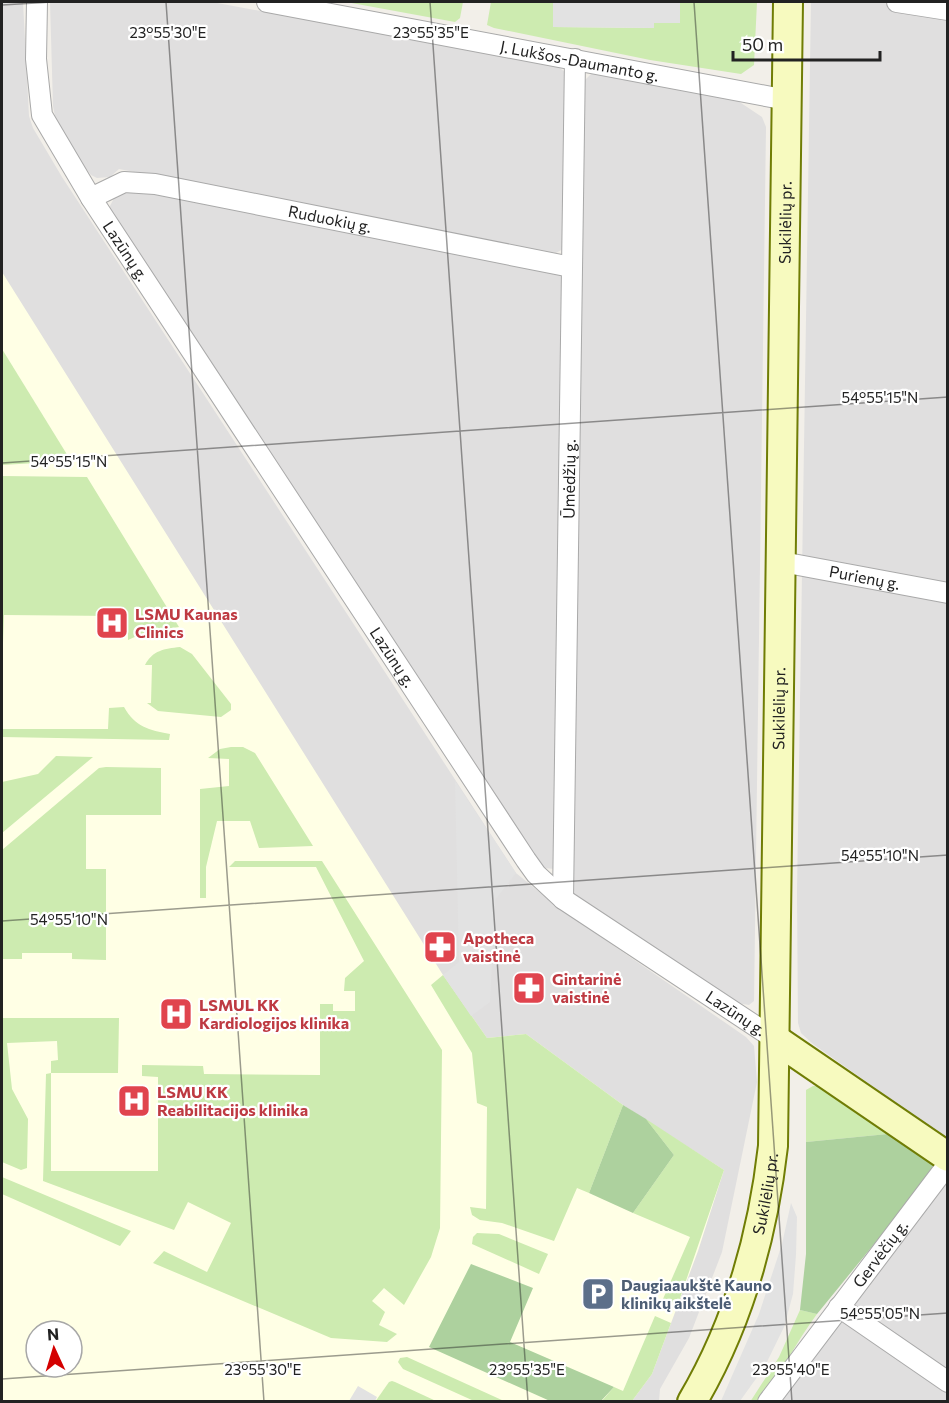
<svg xmlns="http://www.w3.org/2000/svg" width="949" height="1403" font-family="Commissioner,sans-serif">
	<style>
		.residential { fill: #e0dfdf; fill-rule: evenodd }
		.education { fill: #ffffe5; fill-rule: evenodd }
		.grass { fill: #cdebb0 }
		.forest { fill: #add19e }
		.parking { fill: #e2e2e2 }
		.lines { fill: none; stroke-linecap: round; stroke-linejoin: round }
		.street-casing { stroke: #a9a9a9; stroke-width: 22 }
		.secondary-casing { stroke: #707d05; stroke-width: 32 }
		.street { stroke: #fff; stroke-width: 20 }
		.secondary { stroke: #f7fabf; stroke-width: 28 }
		.ticks { fill: none; stroke: #222; stroke-width: 1.5; stroke-opacity: 0.45 }
		.labels { text-anchor: middle; stroke-width: 4.5; stroke-linejoin: round; paint-order: stroke }
		.street-label { font-size: 16px; fill: #222; stroke: #fff }
		.health-label { font-size: 16px; font-weight: bold; fill: #be3a42; stroke: #fff; text-anchor: start }
		.service-label { font-size: 16px; font-weight: bold; fill: #4e5e75; stroke: #fff; text-anchor: start }
		.ticks-label { font-size: 15px; text-anchor: middle; fill: #222; stroke: #fff; stroke-width: 4.5; stroke-linejoin: round; paint-order: stroke }
	</style>
	<rect width="100%" height="100%" fill="#f2efe9"/>
	<g class="residential">
		<path d="M2,2h21l6,114 4,12 29,49 454,696 43,35 187,129 8,9 3,36 -35,170 -33,86 -29,51 -1,12 -657,1zM36,1331h36v36h-36z"/>
		<path d="M50,2h162l345,64 8,6 -2,177 -7,4 -113,-20 -324,-64 -9,8 -13,1 -6,-3 -11,-14 -24,-40 -3,-15z"/>
		<path d="M811,2h136v1137l-134,-95 -12,-11 -3,-10 -1,-130z"/>
		<path d="M593,72l142,27 27,18 4,10 -12,874 -5,4 -12,-2 -159,-105 -5,-5 -2,-9 14,-804z"/>
		<path d="M139,190l420,82 4,4 -8,593 -12,-1 -7,-8 -426,-645v-9l4,-8 12,-7z"/>
		<path d="M947,1177v224l-172,1z"/>
	</g>
	<path class="education" d="M2,272l441,703 44,63 39,-4 97,71 101,65 -26,81 -46,123 -20,27h-630zM36,1331h36v36h-36z"/>
	<g class="grass">
		<path d="M346,2h117l-3,16 -5,4z"/>
		<path d="M491,2h62v25l101,1v-5h26v-21h77l-3,63 -13,9 -91,-14 -156,-32 -7,-3z"/>
		<path d="M2,349l69,112 -69,4z"/>
		<path d="M2,476l85,1 92,150 -31,4 -20,9v-28h-12l-1,4 -111,-1 -2,56z"/>
		<path d="M180,647l12,7 39,50v6l-10,7 -63,-6 -11,-8h4l1,-38h-7c8,-15 19,-16 35,-18z"/>
		<path d="M124,707c11,20 25,23 46,27l-1,6 -167,-3v-8h106l1,-21z"/>
		<path d="M231,747h12l12,6 58,93 -54,2 -9,-27h-33l-11,46v31h-6v-109l29,-3v-27l-21,-1 12,-9z"/>
		<path d="M56,756l37,1 -91,76v-51l36,-8z"/>
		<path d="M106,767l55,1v47h-75v54h20v91l-34,-1v-6h-50v6h-20v-109l97,-82z"/>
		<path d="M235,861h87l120,189 -2,178 -9,29 -27,48 -20,-17 -12,13 13,11 -6,13 18,9 -10,8 -56,-4 -178,-75 11,-12 43,21 24,-49 -43,-21 -14,28 -131,-49 3,-107 5,-1v-12l7,-1 -1,-19 -50,2 5,46 16,30 -1,49 -6,2 -19,-8v-144h117l-1,55h-67v98h107v-94l-16,-1v-11l61,1 1,8 116,1v-71h13v7h22v-20h-11l1,-13 19,-17 -48,-94h-87z"/>
		<path d="M443,975l44,63 39,-4 97,71 -34,88 -12,-5 -23,53 -52,-18 -22,-3 -8,-5 -2,-8 16,2 1,-102 -10,-4 -5,-50 -41,-68z"/>
		<path d="M813,1086h10l75,47 -92,9v-52z"/>
		<path d="M646,1119l78,51 -46,134 -15,-5 27,-62 -57,-24 41,-58z"/>
		<path d="M2,1177l129,54 -11,15 -118,-52z"/>
		<path d="M477,1233l22,1 49,20 -9,20 -67,-30 1,-7z"/>
		<path d="M800,1310l17,4c-21,28 -36,59 -55,87l-12,1 29,-45z"/>
		<path d="M655,1316l16,7 -19,51 -20,27 -31,1 13,-15 9,4z"/>
		<path d="M407,1357l97,44h-30l-71,-32 -5,-7 2,-4z"/>
		<path d="M392,1381l3,1 41,19 -61,1 14,-20z"/>
	</g>
	<g class="forest">
		<path d="M623,1105l23,14 28,36 -41,58 -44,-20z"/>
		<path d="M898,1133l35,29 -1,11 -115,141 -17,-4 6,-56v-112z"/>
		<path d="M471,1264l62,24 -23,54 104,45 -13,14h-51l-121,-54z"/>
	</g>
	<g class="parking">
		<path d="M553,2h127v21h-26v5l-101,-1z"/>
		<path d="M455,781l61,92 -21,27 -5,102 -19,14 -28,-41 16,-13z"/>
		<path d="M791,1203l6,14 -1,38 -3,39 -9,33 -19,39 -25,35h-19l38,-87 23,-70z"/>
		<path d="M358,1386l19,11 -2,4h-26z"/>
	</g>
	<g class="lines">
		<g class="street-casing">
			<g id="street">
				<path id="s1" d="M37,2l-1,57 6,56 49,83 435,662 10,14 27,25 212,140"/>
				<path id="s2" d="M267,2l520,98"/>
				<path d="M897,2l51,8"/>
				<path id="s3" d="M91,198l33,-16 31,2 416,83"/>
				<path id="s4" d="M782,562l166,31"/>
				<path id="s5" d="M563,899l12,-840"/>
				<path d="M839,1307l109,75"/>
				<path id="s6" d="M768,1402l180,-238"/>
			</g>
		</g>
		<g class="secondary-casing">
			<g id="secondary">
				<path d="M775,1039l173,118"/>
				<path id="s7" d="M692,1402c46,-78 71,-168 81,-256l15,-1144"/>
			</g>
		</g>
		<use href="#street" class="street"/>
		<use href="#secondary" class="secondary"/>
	</g>
	<path class="ticks" d="M166,2l98,1400M430,2l98,1400M694,2l98,1400M2,5l50,-3M2,463l946,-66M2,921l946,-66M2,1379l946,-66"/>
	<defs>
		<g id="hospital-square" transform="scale(1.725)"><rect x="-9" y="-9" width="18" height="18" rx="4" fill="#e0444e" stroke="#fff"/><path d="M-5-5h3v3.5h4V-5h3V5h-3V1.5h-4V5h-3Z" fill="#fff"/></g>
		<g id="pharmacy-square" transform="scale(1.725)"><rect x="-9" y="-9" width="18" height="18" rx="4" fill="#e0444e" stroke="#fff"/><path d="M-2-6h4v4h4v4h-4v4h-4v-4h-4v-4h4Z" fill="#fff"/></g>
		<g id="parking-square" transform="scale(1.725)"><rect x="-9" y="-9" width="18" height="18" rx="4" fill="#5c6f8a" stroke="#fff"/><path d="M-3.5-5.5H1a3.5 3.5 0 0 1 0 7H-1V5.5H-3.5ZM-1-3.4V-.6H.8a1.4 1.4 0 0 0 0-2.8Z" fill="#fff"/></g>
	</defs>
	<g fill-rule="evenodd">
		<use href="#hospital-square" x="112" y="623"/>
		<use href="#pharmacy-square" x="440" y="947"/>
		<use href="#pharmacy-square" x="529" y="988"/>
		<use href="#hospital-square" x="176" y="1014"/>
		<use href="#hospital-square" x="134" y="1101"/>
		<use href="#parking-square" x="598" y="1294"/>
	</g>
	<g class="labels">
		<g class="street-label">
			<text dy="6" stroke="none"><textPath href="#s2" startOffset="318">J. Lukšos-Daumanto g.</textPath></text>
			<text dy="6" stroke="none"><textPath href="#s3" startOffset="246">Ruduokių g.</textPath></text>
			<text dy="6" stroke="none"><textPath href="#s7" startOffset="1194">Sukilėlių pr.</textPath></text>
			<text dy="6" stroke="none"><textPath href="#s1" startOffset="273">Lazūnų g.</textPath></text>
			<text dy="6" stroke="none"><textPath href="#s5" startOffset="420">Ūmėdžių g.</textPath></text>
			<text dy="6" stroke="none"><textPath href="#s4" startOffset="84">Purienų g.</textPath></text>
			<text dy="6" stroke="none"><textPath href="#s1" startOffset="759">Lazūnų g.</textPath></text>
			<text dy="6" stroke="none"><textPath href="#s7" startOffset="708">Sukilėlių pr.</textPath></text>
			<text dy="6" stroke="none"><textPath href="#s1" startOffset="1263">Lazūnų g.</textPath></text>
			<text dy="6" stroke="none"><textPath href="#s7" startOffset="222">Sukilėlių pr.</textPath></text>
			<text dy="6" stroke="none"><textPath href="#s6" startOffset="186">Gervėčių g.</textPath></text>
		</g>
		<g class="health-label">
			<text x="135" y="620">LSMU Kaunas<tspan x="135" dy="18">Clinics</tspan></text>
			<text x="463" y="944">Apotheca<tspan x="463" dy="18">vaistinė</tspan></text>
			<text x="552" y="985">Gintarinė<tspan x="552" dy="18">vaistinė</tspan></text>
			<text x="199" y="1011">LSMUL KK<tspan x="199" dy="18">Kardiologijos klinika</tspan></text>
			<text x="157" y="1098">LSMU KK<tspan x="157" dy="18">Reabilitacijos klinika</tspan></text>
		</g>
		<g class="service-label">
			<text x="621" y="1291">Daugiaaukštė Kauno<tspan x="621" dy="18">klinikų aikštelė</tspan></text>
		</g>
	</g>
	<g class="ticks-label">
		<text x="168" y="38">23°55'30"E</text>
		<text x="431" y="38">23°55'35"E</text>
		<text x="880" y="403">54°55'15"N</text>
		<text x="69" y="467">54°55'15"N</text>
		<text x="880" y="861">54°55'10"N</text>
		<text x="69" y="925">54°55'10"N</text>
		<text x="880" y="1319">54°55'05"N</text>
		<text x="263" y="1375">23°55'30"E</text>
		<text x="527" y="1375">23°55'35"E</text>
		<text x="791" y="1375">23°55'40"E</text>
	</g>
	<rect width="949" height="1403" fill="none" stroke="#222222" stroke-width="6"/>
	<g transform="translate(54 1349) rotate(356)"><circle r="28" fill="#ffffff" stroke="#a7a7a7" stroke-width="1.5"/>
	<path d="M0-4.5L10 22L0 15L-10 22Z" fill="#d40000"/>
	<text y="-9" font-size="16" font-weight="bold" text-anchor="middle" fill="#222222">N</text>
	</g>
	<path d="M733 51v9h147v-9" fill="none" stroke="#222222" stroke-width="3"/>
	<text x="742" y="51" font-size="18" fill="#222222" stroke="#ffffff" stroke-width="4.5" paint-order="stroke">50 m</text>
</svg>
